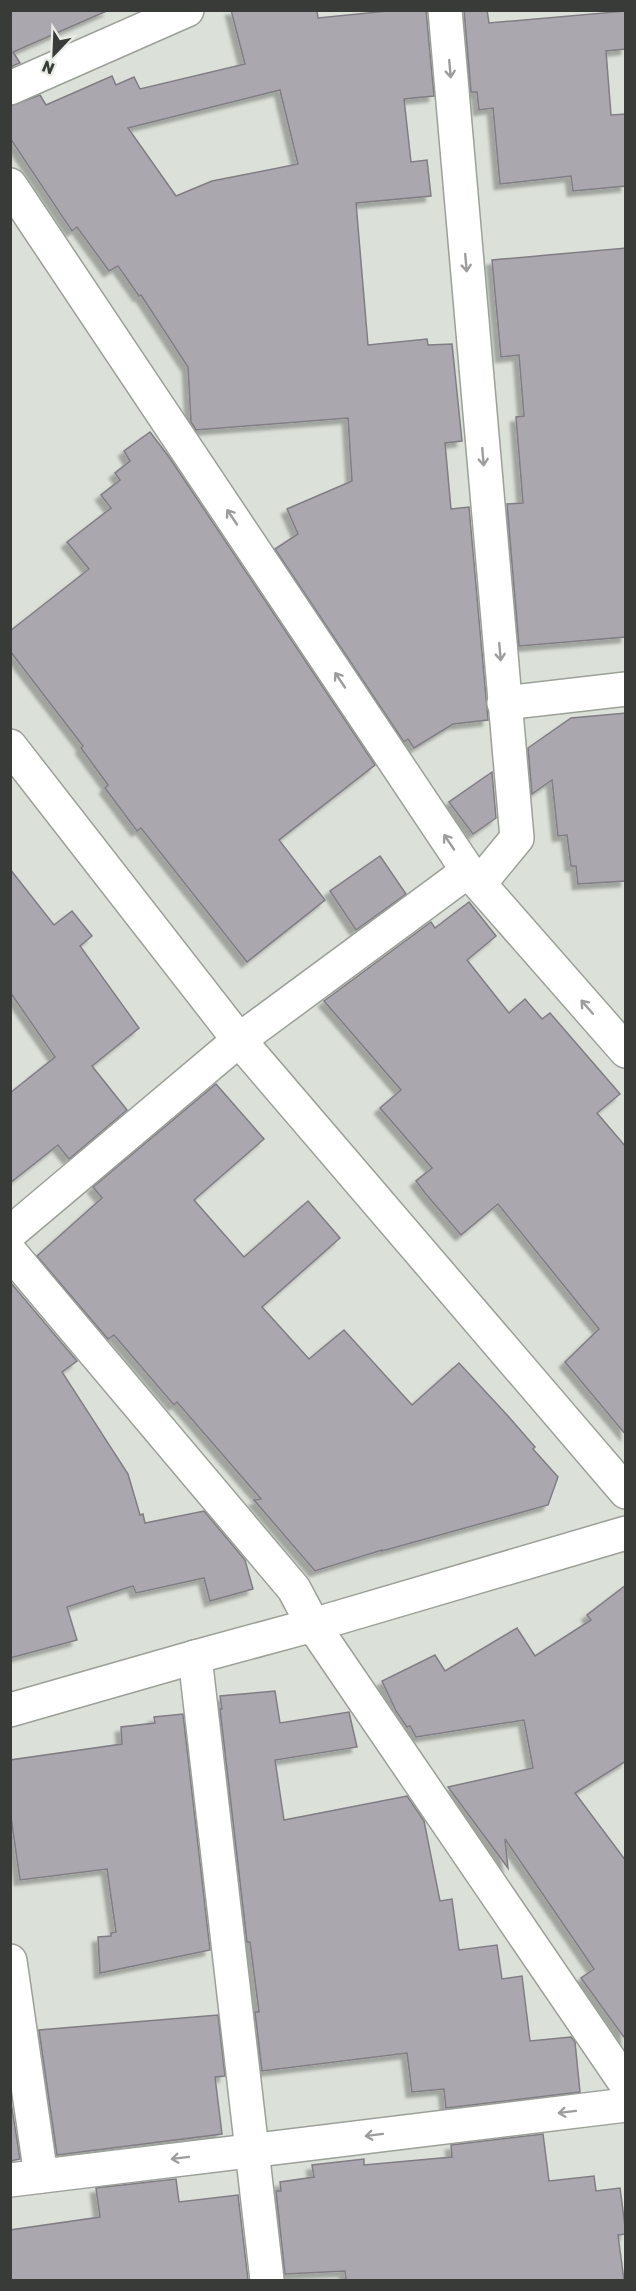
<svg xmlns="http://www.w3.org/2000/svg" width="636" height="2291" font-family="Rubik,sans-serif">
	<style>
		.building { fill: #aaa7ae; stroke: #817d84; stroke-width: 1.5; fill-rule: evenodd; filter: url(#shadow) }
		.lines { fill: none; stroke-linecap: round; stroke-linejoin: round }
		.street-casing { stroke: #9ba098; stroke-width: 36 }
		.secondary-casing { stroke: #9ba098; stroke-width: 36 }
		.street { stroke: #fff; stroke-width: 33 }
		.secondary { stroke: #fff; stroke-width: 33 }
		.oneway { stroke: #9c9d9c }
	</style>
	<defs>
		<filter id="shadow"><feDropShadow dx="-5.5" dy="5.5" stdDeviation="1.5" flood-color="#0004"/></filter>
	</defs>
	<rect width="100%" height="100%" fill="#dbe0d8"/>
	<g class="building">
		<path d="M10,10h99l-96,42 7,11 -10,4z"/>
		<path d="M231,10h86l1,8 80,-8h28l8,86 -30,3 7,63 16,-2 4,36 -75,7 12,142 59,-6 1,6 24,-1 10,97 -17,2 6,66 18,-2 19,213 -35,4 -39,24 -6,-9 -4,3 -129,-193 23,-15 -11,-25 65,-28 -4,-63 -152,12 -5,-8 -3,-55 -47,-72 -2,1 -21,-30 -9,5 -32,-44 -5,4 -62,-93v-32l30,-11 6,10 66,-29 4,9 18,-8 6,12 105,-25zM280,90l18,74 -86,17 -36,15 -48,-68z"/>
		<path d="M464,10h23l2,13 137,-12v38l-20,2 5,64 15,-1v72l-53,5 -2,-15 -71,8 -7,-76 -14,2 -2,-18h-6z"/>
		<path d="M626,248v389l-107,9 -12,-142 16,-1 -7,-86 8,-1 -5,-61 -18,2 -9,-97z"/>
		<path d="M150,432l19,25 206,308 -96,75 46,60 -78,62 -106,-134 -4,3 -32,-43 3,-3 -27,-37 2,-2 -73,-95v-20l79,-62 -22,-27 44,-34 -10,-13 19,-15 -5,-7 15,-12 -6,-10z"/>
		<path d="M626,713v168l-48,3 -2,-18h-5l-4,-31 -9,1 -6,-56 -20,14 -4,-46 43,-30z"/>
		<path d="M492,772l4,46 -23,16 -24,-32z"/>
		<path d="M380,856l26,38 -50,36 -26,-39z"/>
		<path d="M10,869l44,56 18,-14 20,25 -12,10 59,82 -47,38 35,44 -58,49 -11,-14 -48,38v-90l45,-36 -45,-65z"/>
		<path d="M469,902l27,34 -29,24 42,53 16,-14 17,20 8,-6 70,81 -23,19 29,34v288l-61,-73 34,-33 -101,-125 -37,31 -36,-42 -9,-12 16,-13 -52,-60 21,-18 -77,-89 107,-79 4,6z"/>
		<path d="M216,1084l48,55 -70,61 50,57 64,-56 32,37 -78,69 47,52 35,-29 68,75 47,-42 49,53 27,31 -2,2 25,28 -10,28 -166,46v-1l-67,21 -61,-71 7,-1 -84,-97 -3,3 -60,-70 -6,4 -71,-83 65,-58 -9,-11z"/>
		<path d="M10,1282l67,79 -15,11 66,102 12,41 3,-1 2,9 59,-12 41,49 8,29 -43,12 -6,-23 -68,15 -3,-7 -66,21 10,33 -67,18z"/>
		<path d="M626,1585v176l-51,32 51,68v179l-45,-62 13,-9 -89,-130 3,29 -60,-81 85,-19 -9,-48 -108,17 -6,-11 -3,1 -11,-16 -14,-30 53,-26 10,16 72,-43 18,28 56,-36 -4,-5z"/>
		<path d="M275,1691l5,32 69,-11 8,35 -82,13 9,60 123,-24 17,25 16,80 12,-2 7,51 38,-5 5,34 20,-3 8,65 41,-4 4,5 5,50 -134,16 -2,-19 -32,3 -5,-39 -145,18 -7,-59h4l-9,-70h-3l-27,-233h2l-2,-13z"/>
		<path d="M183,1714l27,236 -110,23 -2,-36 13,-1v-3l5,-1 -9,-63 -87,11 -10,-70v-50l112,-16 -1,-17 34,-4 -1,-6z"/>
		<path d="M218,2015l7,61 -10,1 7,57 -165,21 -18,-125z"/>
		<path d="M10,2096l10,63 -10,2z"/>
		<path d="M543,2134l6,47 45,-5 2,15 24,-3 6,46 -8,1 6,45h-278l-1,-9 -60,3 -9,-83h5l-1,-9 34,-5 -2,-12 52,-6v6l88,-8 -1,-12z"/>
		<path d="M176,2179l3,23 59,-7 10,85h-238v-50l90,-13 -4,-29z"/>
	</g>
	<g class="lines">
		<g class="street-casing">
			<g id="street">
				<path d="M445,10l72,828 -37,45"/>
				<path d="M10,185l458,686 158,180"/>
				<path d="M504,703l122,-14"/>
				<path d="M10,1233l229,-193 229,-169"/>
				<path d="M10,1252l284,337 19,36 313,459"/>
				<path d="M195,1657l72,623"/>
				<path d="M10,1961l31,215"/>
				<path d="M10,2180l616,-75"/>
			</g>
		</g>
		<g class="secondary-casing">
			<g id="secondary">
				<path d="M10,88l177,-78"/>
				<path d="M10,746l229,294 387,452"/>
				<path d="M10,1710l185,-53 118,-32 313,-92"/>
			</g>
		</g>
		<use href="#street" class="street"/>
		<use href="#secondary" class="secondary"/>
	</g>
	<defs><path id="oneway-shaft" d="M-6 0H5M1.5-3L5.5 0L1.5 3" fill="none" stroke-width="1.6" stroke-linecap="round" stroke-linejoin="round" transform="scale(1.5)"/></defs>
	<g class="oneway">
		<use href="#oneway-shaft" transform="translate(450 69) rotate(85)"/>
		<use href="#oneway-shaft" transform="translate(466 263) rotate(85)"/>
		<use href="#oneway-shaft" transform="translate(483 457) rotate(85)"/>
		<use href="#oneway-shaft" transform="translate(232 517) rotate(-124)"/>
		<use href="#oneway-shaft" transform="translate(500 652) rotate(85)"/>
		<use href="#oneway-shaft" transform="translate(340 680) rotate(-124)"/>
		<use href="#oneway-shaft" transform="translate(449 842) rotate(-124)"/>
		<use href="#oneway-shaft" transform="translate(587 1007) rotate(-131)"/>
		<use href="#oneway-shaft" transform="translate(567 2112) rotate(173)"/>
		<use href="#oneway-shaft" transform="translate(374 2135) rotate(173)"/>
		<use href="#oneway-shaft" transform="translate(180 2158) rotate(173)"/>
	</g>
	<rect width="636" height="2291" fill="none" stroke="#393b38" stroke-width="24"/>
	<g transform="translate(54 54) rotate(203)" stroke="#e9ede6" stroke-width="4.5" paint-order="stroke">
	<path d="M0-4.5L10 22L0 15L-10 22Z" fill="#393b38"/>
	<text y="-9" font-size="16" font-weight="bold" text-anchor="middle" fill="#393b38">N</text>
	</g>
</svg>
